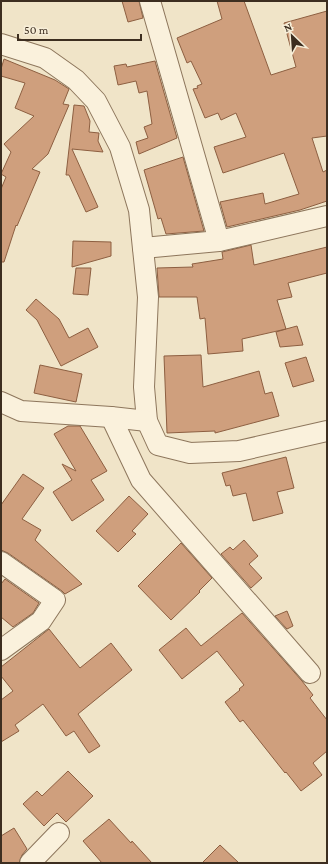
<svg xmlns="http://www.w3.org/2000/svg" width="328" height="864" font-family="'Crimson Pro',serif">
	<style>
		.building { fill: #cf9f7d; stroke: #8d5f41 }
		.lines { fill: none; stroke-linecap: round; stroke-linejoin: round }
		.minor-casing { stroke: #8d765c; stroke-width: 22 }
		.minor { stroke: #faf1dc; stroke-width: 20 }
	</style>
	<rect width="100%" height="100%" fill="#f0e4c8"/>
	<g class="building">
		<path d="M122,1h17l4,17 -15,4z"/>
		<path d="M217,1h27l27,74 25,-8 -12,-44 43,-12v125l-15,2 11,34 4,-2v31l-27,9 -73,17 -7,-25 43,-9 2,11 34,-10 -15,-41 -61,20 -9,-26 32,-10 -10,-24 -15,7 -3,-7 -13,5 -12,-29 5,-1 -1,-2 5,-2 -11,-23 -4,2 -10,-25 45,-19z"/>
		<path d="M4,59l51,21 14,9 -6,15 6,1 -21,49 -16,15 8,3 -23,54 -1,-1 -12,37h-3v-73l5,-12 -5,-3 10,-22 -7,-8 30,-28 -19,-8 10,-25 -24,-7v-7z"/>
		<path d="M155,61l22,77 -38,16 -3,-12 12,-4 -4,-11 8,-3 -5,-33 -8,2 -3,-12 -18,4 -4,-19 12,-2 1,3z"/>
		<path d="M74,105l10,1 6,15 -1,11 10,1 -1,8 5,11 -31,-3 26,58 -12,5 -17,-37h-3z"/>
		<path d="M183,157l21,74 -38,3 -5,-16 -3,1 -14,-49z"/>
		<path d="M73,241l38,1v14l-39,11z"/>
		<path d="M251,245l3,20 73,-18v26l-39,10 4,14 -15,3 9,29 11,-3 6,19 -23,2 -4,-15 10,-3 -44,10 1,12 -35,3 -3,-36 -5,1 -3,-22h-38l-2,-29 36,-1 -1,-3 31,-5 -1,-7z"/>
		<path d="M76,268h15l-3,27 -15,-1z"/>
		<path d="M36,299l23,20 10,19 19,-10 10,19 -37,19 -24,-46 -11,-10z"/>
		<path d="M201,355l2,32 56,-16 6,23 7,-2 7,24 -64,17v-2l-48,2 -3,-77z"/>
		<path d="M306,357l8,24 -21,6 -8,-24z"/>
		<path d="M40,365l42,9 -6,28 -42,-9z"/>
		<path d="M68,426h12l27,45 -16,9 13,20 -32,21 -19,-29 19,-12 -10,-16 14,7 -22,-37z"/>
		<path d="M286,457l8,31 -17,4 6,21 -30,8 -7,-28 -13,3 -3,-11 -4,1 -4,-13z"/>
		<path d="M23,474l21,14 -22,31 19,11 -6,10 47,44 -17,10 -3,-3 -54,-38 -7,-3v-45z"/>
		<path d="M129,496l19,18 -16,17 4,3 -18,18 -22,-21z"/>
		<path d="M244,540l14,16 -9,8 13,14 -11,10 -30,-34 9,-7 3,3z"/>
		<path d="M181,543l31,35 -13,13 1,1 -29,28 -33,-34z"/>
		<path d="M5,579l34,24 -6,10 -20,14 -12,-10v-33z"/>
		<path d="M287,611l6,15 -6,3 -12,-13z"/>
		<path d="M242,613l60,68 11,14 -3,3 17,22v31l-14,12 9,12 -21,16 -15,-19 -1,1 -42,-53 -3,2 -15,-20 15,-12 -1,-1 5,-4 -27,-34 -35,28 -23,-29 27,-22 15,18z"/>
		<path d="M49,629l31,39 31,-25 21,27 -54,44 22,32 -11,7 -15,-22 -8,5 -23,-32 -28,21 4,6 -18,11v-42l12,-9 -12,-15v-9z"/>
		<path d="M68,771l25,25 -27,26 -9,-9 -13,13 -21,-22 14,-13 5,5z"/>
		<path d="M109,819l22,24 1,-2 20,22h-50l-19,-22z"/>
		<path d="M14,828l13,21 -5,6 -3,8h-18v-27z"/>
		<path d="M220,845l19,18h-37z"/>
	</g>
	<g class="lines">
		<g class="minor-casing">
			<g id="minor">
				<path d="M150,1l69,240"/>
				<path d="M1,44l44,14 31,22 20,21 24,46 19,63 9,87 -4,90 3,34 11,24 32,8 49,-2 88,-20"/>
				<path d="M143,248l76,-7 108,-25"/>
				<path d="M1,402l20,9 90,6 36,4"/>
				<path d="M111,417l30,63 169,193"/>
				<path d="M1,562l54,38 -14,21 -40,29"/>
				<path d="M30,863l29,-30"/>
			</g>
		</g>
		<use href="#minor" class="minor"/>
	</g>
	<rect width="328" height="864" fill="none" stroke="#3d2e20" stroke-width="4"/>
	<g transform="translate(292 36) rotate(335)" stroke="#f7eed8" stroke-width="3" paint-order="stroke">
	<path d="M0-3L7 15L0 10L-7 15Z" fill="#3d2e20"/>
	<text y="-6" font-size="11" font-weight="bold" text-anchor="middle" fill="#3d2e20">N</text>
	</g>
	<path d="M18 34v6h123v-6" fill="none" stroke="#3d2e20" stroke-width="2"/>
	<text x="24" y="34" font-size="12" fill="#3d2e20" stroke="#f7eed8" stroke-width="3" paint-order="stroke">50 m</text>
</svg>
